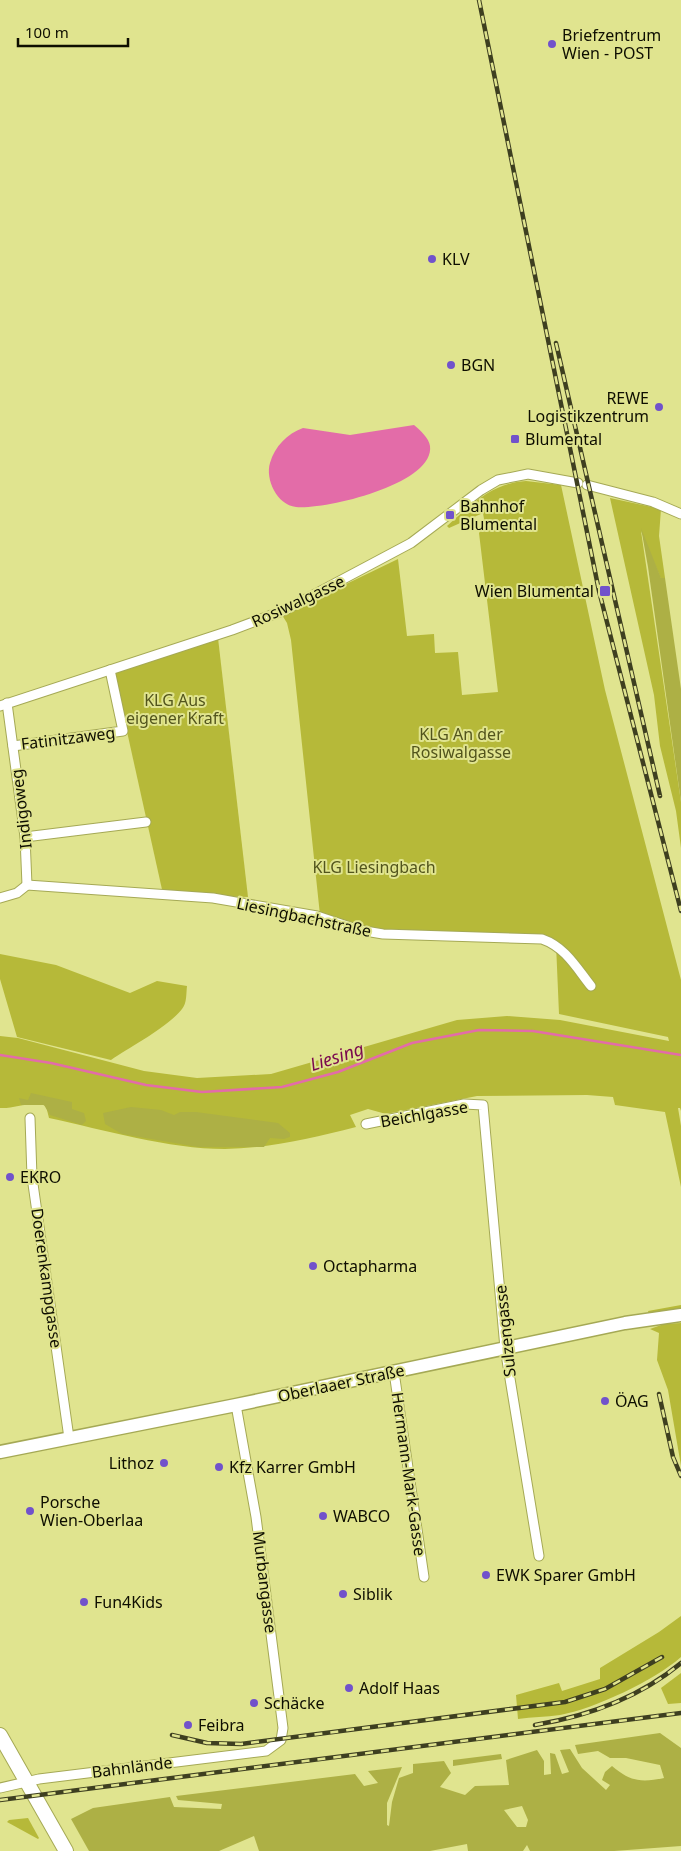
<svg xmlns="http://www.w3.org/2000/svg" width="681" height="1851" font-family="'Noto Sans',sans-serif">
	<style>
		.green { fill: #b6b939 }
		.forest { fill: #adb045; fill-rule: evenodd }
		.water { fill: #e36ca8 }
		.lines { fill: none; stroke-linecap: round; stroke-linejoin: round }
		.stream { stroke: #e36ca8; stroke-width: 2.5 }
		.minor-casing { stroke: #a5a955; stroke-width: 11 }
		.secondary-casing { stroke: #a5a955; stroke-width: 15 }
		.primary-casing { stroke: #a5a955; stroke-width: 16 }
		.minor { stroke: #fff; stroke-width: 9 }
		.secondary { stroke: #fff; stroke-width: 12 }
		.primary { stroke: #fff; stroke-width: 14 }
		.rail-casing { stroke: #3e3f20; stroke-width: 4.5 }
		.rail { stroke: #e0e48f; stroke-width: 2.5; stroke-dasharray: 8; stroke-linecap: butt }
		.poi-dot { fill: #7152cb; stroke: #e0e48f; stroke-width: 2 }
		.labels { text-anchor: middle; stroke-width: 4; stroke-linejoin: round; paint-order: stroke }
		.poi-label { font-size: 16px; fill: #0e0e00; stroke: #e0e48f; text-anchor: start }
		.street-label { font-size: 16px; fill: #0e0e00; stroke: #e0e48f }
		.park-label { font-size: 16px; fill: #52541c; stroke: #e0e48f }
		.water-label { font-size: 18px; font-style: italic; fill: #7a084e; stroke: #e0e48f }
	</style>
	<rect width="100%" height="100%" fill="#e0e48f"/>
	<g class="green">
		<path d="M526,481l35,4 44,205 76,290v131l-1,-3h-2l3,18v61l-16,-75 -50,-7 -2,-8 -26,-2 -110,1 -91,18 -18,-5 -18,6 6,12c-43,11 -86,21 -131,22 -57,0 -120,-19 -176,-31l-3,-12c-15,-6 -31,3 -46,2v-72l18,2 126,33 53,7 74,-4 186,-54 50,-4 53,4 109,21 -1,-4 -109,-23 -3,-70 -190,-16 -46,-13 -29,-275 -4,-17 -5,-8 116,-56 9,77 27,-2 1,19 23,-1 4,43 36,-3 -19,-159 6,-8 -2,-12 -34,15 -2,-2c24,-21 45,-43 79,-45z"/>
		<path d="M610,498l51,11 -2,27 6,42 -4,1 -20,-48 40,271v46l-5,-37 -16,-65 -6,-51z"/>
		<path d="M218,638l30,259 -85,-3 -49,-221z"/>
		<path d="M0,954l56,11 74,28 27,-12 30,5c-1,8 0,17 -5,23 -14,18 -52,38 -71,51l-94,-23 -17,-58z"/>
		<path d="M681,1305v3l-32,6 -1,-3z"/>
		<path d="M681,1323v143l-13,-76 -11,-30 2,-27 -9,-4 14,-5z"/>
		<path d="M681,1616v41c-26,23 -87,52 -121,58 -14,2 -28,2 -42,4l-2,-24 43,-12 3,8 38,-12v-11l59,-36z"/>
		<path d="M681,1673v30l-13,1 -7,-16z"/>
		<path d="M28,1818l11,20 -1,1 -31,-17 2,-2z"/>
	</g>
	<g class="forest">
		<path d="M641,528l20,50h4l16,111v113l-33,-235z"/>
		<path d="M31,1093l41,9v7l12,4 2,8 -4,4 -32,-10 -6,-10h-23l-2,-7 9,2z"/>
		<path d="M131,1107l30,3 13,5 6,-3h16l82,11 12,10v4l-6,2 -14,-1 -6,9h-66l-76,-13 -17,-10 -2,-11z"/>
		<path d="M660,1733l21,15v98l-67,5h-84l-3,-6 -4,6h-55l-1,-7 -37,7h-171l-5,-15 -35,15h-130l-18,-32 22,-11 77,-11 4,10 47,2 1,-5 -44,-4 -2,-4 179,-22 9,12 14,-3 -10,-12 34,-4 -15,36v22l2,1 3,-24 7,-24 14,-5v-9l31,-3 7,12 -11,14 25,8 10,-9 34,-1 -3,-25 31,-10 7,11v14l7,-1 -1,-21 5,1 7,20 7,-2 -9,-22 10,-1 12,19 24,22 4,-5 -8,-5 3,-8 7,-6c18,15 28,17 52,12l-4,-13 -34,-7h-16l-12,-7 -20,3 -3,-9zM522,1806l6,14 -2,7h-9l-13,-17z"/>
		<path d="M501,1754l1,5 -49,7v-6z"/>
	</g>
	<path class="water" d="M414,425c6,5 15,13 16,21 5,38 -105,64 -134,61 -19,-2 -31,-28 -26,-44 5,-17 17,-29 33,-35l47,7z"/>
	<g class="lines">
		<path class="stream" d="M0,1055l51,8 95,22 56,7 80,-5 56,-15 74,-29 67,-13 54,1 148,24"/>
		<g class="minor-casing">
			<g id="minor">
				<path d="M587,485l66,17 28,12"/>
				<path d="M7,703l18,134 2,48"/>
				<path d="M0,706l232,-76 53,-20 126,-67 70,-53 17,-10 30,-6 50,9"/>
				<path d="M13,746l110,-15 -13,-61"/>
				<path d="M25,837l121,-15"/>
				<path d="M27,885l186,13 104,18 42,14 24,4 159,5c23,8 34,28 49,47"/>
				<path d="M0,898l17,-5 10,-8"/>
				<path d="M30,1118l2,59 37,261"/>
				<path d="M366,1124l98,-20 19,1 22,243 34,208"/>
				<path d="M394,1372l30,205"/>
				<path d="M0,1788l39,-9 227,-28 15,-11 2,-12 -27,-211 -20,-112"/>
			</g>
		</g>
		<g class="secondary-casing">
			<path id="secondary" d="M0,1452l236,-47 389,-82 56,-8"/>
		</g>
		<g class="primary-casing">
			<path id="primary" d="M0,1735l66,116"/>
		</g>
		<use href="#minor" class="minor"/>
		<use href="#secondary" class="secondary"/>
		<use href="#primary" class="primary"/>
		<g class="rail-casing">
			<g id="rail">
				<path d="M479,0l120,591 82,320"/>
				<path d="M556,343l104,453"/>
				<path d="M659,1394l14,63 8,19"/>
				<path d="M535,1725c53,-9 104,-27 146,-62"/>
				<path d="M172,1735l35,8 34,1 324,-42 40,-13 57,-32"/>
				<path d="M0,1800l681,-87"/>
			</g>
		</g>
		<use href="#rail" class="rail"/>
	</g>
	<g class="poi-dot">
		<circle cx="552" cy="44" r="5"/>
		<circle cx="432" cy="259" r="5"/>
		<circle cx="451" cy="365" r="5"/>
		<circle cx="659" cy="407" r="5"/>
		<rect x="510" y="434" width="10" height="10" rx="2.5"/>
		<rect x="445" y="510" width="10" height="10" rx="2.5"/>
		<rect x="599" y="585" width="12" height="12" rx="2.5"/>
		<circle cx="10" cy="1177" r="5"/>
		<circle cx="313" cy="1266" r="5"/>
		<circle cx="605" cy="1401" r="5"/>
		<circle cx="164" cy="1463" r="5"/>
		<circle cx="219" cy="1467" r="5"/>
		<circle cx="30" cy="1511" r="5"/>
		<circle cx="323" cy="1516" r="5"/>
		<circle cx="486" cy="1575" r="5"/>
		<circle cx="343" cy="1594" r="5"/>
		<circle cx="84" cy="1602" r="5"/>
		<circle cx="349" cy="1688" r="5"/>
		<circle cx="254" cy="1703" r="5"/>
		<circle cx="188" cy="1725" r="5"/>
	</g>
	<g class="labels">
		<g class="poi-label">
			<text x="562" y="41">Briefzentrum<tspan x="562" dy="18">Wien - POST</tspan></text>
			<text x="442" y="265">KLV</text>
			<text x="461" y="371">BGN</text>
			<text x="649" y="404" text-anchor="end">REWE<tspan x="649" dy="18">Logistikzentrum</tspan></text>
			<text x="525" y="445">Blumental</text>
			<text x="460" y="512">Bahnhof<tspan x="460" dy="18">Blumental</tspan></text>
			<text x="594" y="597" text-anchor="end">Wien Blumental</text>
			<text x="20" y="1183">EKRO</text>
			<text x="323" y="1272">Octapharma</text>
			<text x="615" y="1407">ÖAG</text>
			<text x="154" y="1469" text-anchor="end">Lithoz</text>
			<text x="229" y="1473">Kfz Karrer GmbH</text>
			<text x="40" y="1508">Porsche<tspan x="40" dy="18">Wien-Oberlaa</tspan></text>
			<text x="333" y="1522">WABCO</text>
			<text x="496" y="1581">EWK Sparer GmbH</text>
			<text x="353" y="1600">Siblik</text>
			<text x="94" y="1608">Fun4Kids</text>
			<text x="359" y="1694">Adolf Haas</text>
			<text x="264" y="1709">Schäcke</text>
			<text x="198" y="1731">Feibra</text>
		</g>
		<g class="street-label">
			<text transform="translate(298 601) rotate(-25)" y="6">Rosiwalgasse</text>
			<text transform="translate(68 738) rotate(-7)" y="6">Fatinitzaweg</text>
			<text transform="translate(21 809) rotate(-97)" y="6">Indigoweg</text>
			<text transform="translate(304 917) rotate(12)" y="6">Liesingbachstraße</text>
			<text transform="translate(424 1114) rotate(-10)" y="6">Beichlgasse</text>
			<text transform="translate(47 1278) rotate(82)" y="6">Doerenkampgasse</text>
			<text transform="translate(505 1331) rotate(-96)" y="6">Sulzengasse</text>
			<text transform="translate(341 1383) rotate(-12)" y="6">Oberlaaer Straße</text>
			<text transform="translate(409 1474) rotate(82)" y="6">Hermann-Mark-Gasse</text>
			<text transform="translate(265 1582) rotate(83)" y="6">Murbangasse</text>
			<text transform="translate(132 1767) rotate(-7)" y="6">Bahnlände</text>
		</g>
		<g class="park-label">
			<text x="175" y="706">KLG Aus<tspan x="175" dy="18">eigener Kraft</tspan></text>
			<text x="461" y="740">KLG An der<tspan x="461" dy="18">Rosiwalgasse</tspan></text>
			<text x="374" y="873">KLG Liesingbach</text>
		</g>
		<g class="water-label">
			<text transform="translate(337 1057) rotate(-18)" y="6">Liesing</text>
		</g>
	</g>
	<path d="M18 38v8h110v-8" fill="none" stroke="#0e0e00" stroke-width="2.5"/>
	<text x="25" y="38" font-size="15" fill="#0e0e00" stroke="#e0e48f" stroke-width="4" paint-order="stroke">100 m</text>
</svg>
